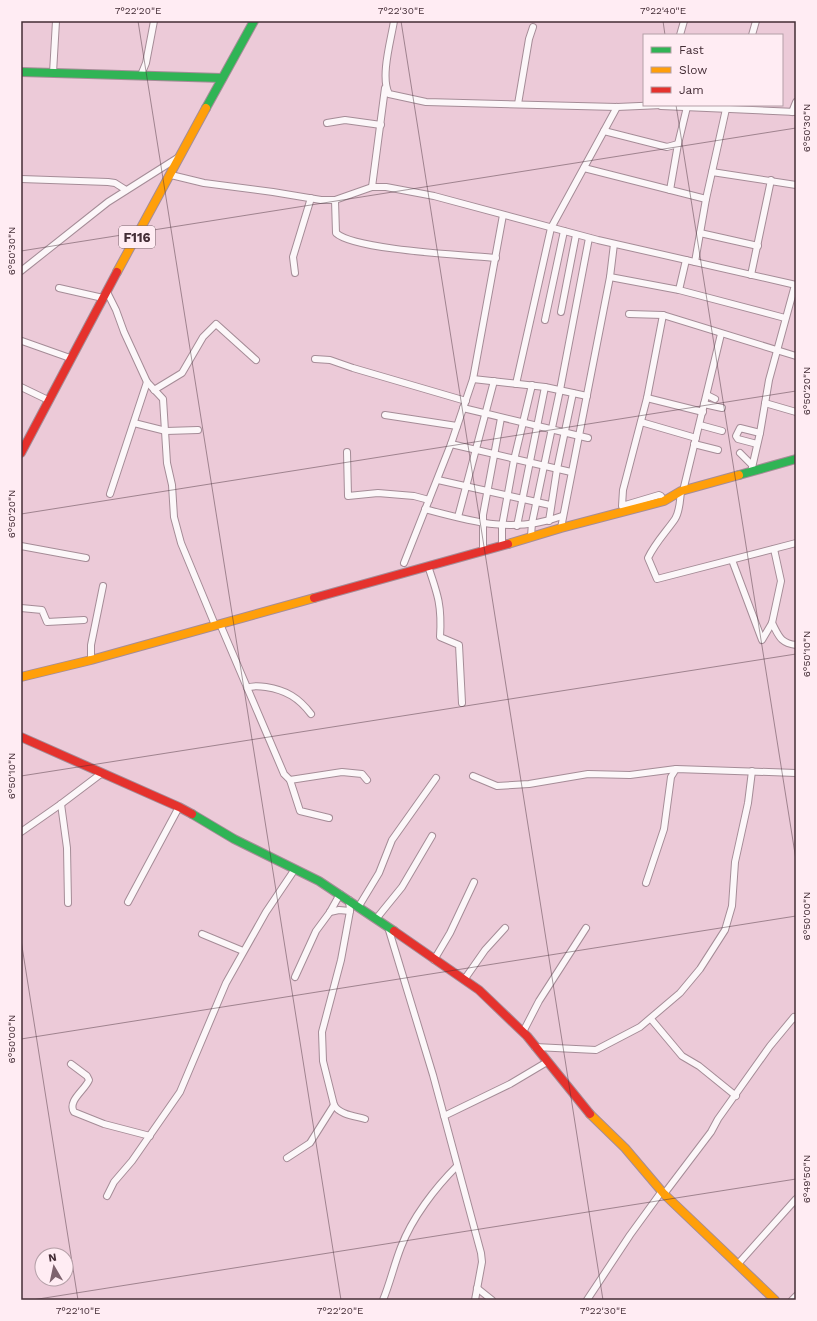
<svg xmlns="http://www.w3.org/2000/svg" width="817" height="1321" font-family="'Work Sans',sans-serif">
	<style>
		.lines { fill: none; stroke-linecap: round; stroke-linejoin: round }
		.street-casing { stroke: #a58c97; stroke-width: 8 }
		.fast-casing { stroke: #a58c97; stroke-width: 10 }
		.slow-casing { stroke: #a58c97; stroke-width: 10 }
		.jam-casing { stroke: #a58c97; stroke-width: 10 }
		.street { stroke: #fcf7f9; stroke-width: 6 }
		.fast { stroke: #30b455; stroke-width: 8 }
		.slow { stroke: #ff9f0a; stroke-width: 8 }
		.jam { stroke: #e5322d; stroke-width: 8 }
		.ticks { fill: none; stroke: #432c35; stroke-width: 1; stroke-opacity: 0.45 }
		.labels { text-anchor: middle; stroke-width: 4; stroke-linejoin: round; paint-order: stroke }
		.shield { fill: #ffecf3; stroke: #7b666e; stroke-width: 1 }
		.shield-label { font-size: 13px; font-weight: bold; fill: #432c35 }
		.neatline { fill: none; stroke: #432c35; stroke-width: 1.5 }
		.ticks-label { font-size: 10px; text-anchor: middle; fill: #432c35 }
	</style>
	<rect width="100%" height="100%" fill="#eccad8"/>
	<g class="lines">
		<g class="street-casing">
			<g id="street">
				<path d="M394,21c-3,19 -14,56 -5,73l37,8 191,5 45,-2"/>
				<path d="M680,35l4,-14"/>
				<path d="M752,35l4,-14"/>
				<path d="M53,73l3,-52"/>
				<path d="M141,75l5,-12 8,-42"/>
				<path d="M518,104l11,-65 4,-12"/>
				<path d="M661,106l135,6"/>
				<path d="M792,112l4,-10"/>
				<path d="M327,123l18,-3 36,5"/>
				<path d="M604,131l63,16 11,-3"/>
				<path d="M584,168l122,31"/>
				<path d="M712,172l84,13"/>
				<path d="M171,175l33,8 69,9 48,8h14l37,-13h14l48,9 164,44 198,45"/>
				<path d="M21,179l87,3 7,1 11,7"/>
				<path d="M372,187l13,-99"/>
				<path d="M670,190l8,-46 9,-37"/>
				<path d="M335,200l1,33c18,17 129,22 160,25"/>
				<path d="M700,233l58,13"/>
				<path d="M695,262l11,-63 20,-90"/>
				<path d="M21,271l87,-69 71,-45"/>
				<path d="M295,273l-2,-16 18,-59"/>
				<path d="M751,275l20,-95"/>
				<path d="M610,277l69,13 106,28"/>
				<path d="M59,288l44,10"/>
				<path d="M679,290l7,-30"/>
				<path d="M107,292l9,18 8,22 23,50 16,17 4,64 5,22 2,32 7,26 34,82"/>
				<path d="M561,312l15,-77"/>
				<path d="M629,314l34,1 133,41"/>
				<path d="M663,315l-16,83 -24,92 -1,16 37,-11 2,1 3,5"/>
				<path d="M545,320l19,-89"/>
				<path d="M22,341l48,17"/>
				<path d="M315,359l15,1 23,8 113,33"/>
				<path d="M473,379l72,8 42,9"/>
				<path d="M516,384l35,-156 66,-121"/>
				<path d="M21,387l27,13"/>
				<path d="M154,390l28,-17 21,-36 13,-13 40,36"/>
				<path d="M707,395l8,4"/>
				<path d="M647,398l56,14"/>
				<path d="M765,403l31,9"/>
				<path d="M704,404l18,4"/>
				<path d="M463,408l125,30"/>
				<path d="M385,415l72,11"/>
				<path d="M641,422l55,16"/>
				<path d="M134,423l32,8 32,-1"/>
				<path d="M700,425l22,6"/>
				<path d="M451,444l120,28"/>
				<path d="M694,444l24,6"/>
				<path d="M757,444l-19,-5 -2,-3 4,-8 20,5"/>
				<path d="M347,452l1,44 30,-3 36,3 15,4"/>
				<path d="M740,453l12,12"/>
				<path d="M751,472l9,-39 9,-53 26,-95"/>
				<path d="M438,480l112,25"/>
				<path d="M681,491c-1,9 -1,20 -6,28 -9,13 -20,24 -27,39l9,21 139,-36"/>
				<path d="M683,491l38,-157"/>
				<path d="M110,494l37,-112"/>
				<path d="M425,509c48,13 89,25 137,7"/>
				<path d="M458,517l36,-136"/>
				<path d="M549,521l8,-52 16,-76"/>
				<path d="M517,526l28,-139"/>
				<path d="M561,528l49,-251 4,-33"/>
				<path d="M531,536l1,-13 28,-133 29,-152"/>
				<path d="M21,546l65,12"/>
				<path d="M502,546v-20l12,-66 18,-75"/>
				<path d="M483,550v-35l18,-97"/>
				<path d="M732,560l30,80 10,-17 9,-42 -7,-32"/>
				<path d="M404,563l47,-119 22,-65 30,-164"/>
				<path d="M428,566c10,29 14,40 12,71l19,8 3,58"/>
				<path d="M21,608l21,2 5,12 37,-2"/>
				<path d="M772,623c7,13 8,20 24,22"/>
				<path d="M220,624l64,150 6,6 10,31 29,7"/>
				<path d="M91,660v-15l12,-59"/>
				<path d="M247,688c6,-3 13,-2 19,-1 20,3 33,11 45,27"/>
				<path d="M473,776l24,10 32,-2 59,-10 42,1 46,-6"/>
				<path d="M290,780l52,-8 20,2 5,6"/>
				<path d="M61,804l6,44 1,55"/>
				<path d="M21,832l40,-28 41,-31"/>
				<path d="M646,883l18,-54 7,-52 5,-8 120,4"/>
				<path d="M349,900l1,11 -9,49 -19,72 1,29 11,44c6,10 21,11 31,14"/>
				<path d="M128,902l51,-95"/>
				<path d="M359,906l20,-33 13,-33 44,-62"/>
				<path d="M330,912l9,-2 11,1"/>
				<path d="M376,919l26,-32 30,-51"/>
				<path d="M388,927l45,148 48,178 1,9 -7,38"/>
				<path d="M202,934l41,17"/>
				<path d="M434,960l16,-27 24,-51"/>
				<path d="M295,977l21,-46 14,-19 10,-18"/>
				<path d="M464,980l21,-30 20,-22"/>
				<path d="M651,1019l31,37 17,10 37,30"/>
				<path d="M523,1032l16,-31 47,-73"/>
				<path d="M535,1047l61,3 44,-23 40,-34 20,-24 25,-39 7,-24 3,-44 13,-59 4,-32"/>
				<path d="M71,1064l16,12 2,4c-4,10 -22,21 -15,32l30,12 46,12"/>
				<path d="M444,1116l66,-32 37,-22"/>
				<path d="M287,1158l23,-15 24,-38"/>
				<path d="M664,1194l47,-62 7,-13 52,-73 24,-29 2,2"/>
				<path d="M107,1196l7,-14 18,-21 48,-69 46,-109 40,-71 29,-43"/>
				<path d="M738,1264l58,-65"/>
				<path d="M477,1288l15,12"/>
				<path d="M383,1300c7,-17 11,-35 18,-53 11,-29 34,-59 56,-81"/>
				<path d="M587,1300l43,-65 32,-44"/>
				<path d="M792,1300l4,-4"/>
			</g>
		</g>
		<g class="fast-casing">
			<g id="fast">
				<path d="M21,72l201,6"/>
				<path d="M206,108l48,-87"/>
				<path d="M739,475l57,-16"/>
				<path d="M192,814l42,25 85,42 75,50"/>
			</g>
		</g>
		<g class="slow-casing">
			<g id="slow">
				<path d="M117,272l89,-164"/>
				<path d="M508,544l53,-16 103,-27 17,-10 58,-16"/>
				<path d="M21,677l70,-17 223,-62"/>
				<path d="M590,1114l35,34 39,46 111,106"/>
			</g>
		</g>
		<g class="jam-casing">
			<g id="jam">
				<path d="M21,453l96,-181"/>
				<path d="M314,598l194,-54"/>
				<path d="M21,737l158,70 13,7"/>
				<path d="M394,931l85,59 48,46 63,78"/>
			</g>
		</g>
		<use href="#street" class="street"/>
		<use href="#fast" class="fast"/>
		<use href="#slow" class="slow"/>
		<use href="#jam" class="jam"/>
	</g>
	<path class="ticks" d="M138,21l203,1279M401,21l202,1279M663,21l2,14M676,105l120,755M21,251l775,-123M21,514l775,-123M21,776l775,-122M21,940l57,360M21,1039l775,-123M32,1300l764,-121"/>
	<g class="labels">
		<rect class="shield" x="119" y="226" width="36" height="22" rx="3"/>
		<g class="shield-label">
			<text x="137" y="242">F116</text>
		</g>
	</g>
	<rect width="817" height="1321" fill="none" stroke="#ffecf3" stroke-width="44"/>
	<rect x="643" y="34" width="140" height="72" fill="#ffecf3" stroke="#b49fa7"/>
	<rect x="651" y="47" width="20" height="6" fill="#30b455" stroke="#b49fa7"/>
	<text x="679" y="54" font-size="12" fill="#432c35">Fast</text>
	<rect x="651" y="67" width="20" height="6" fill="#ff9f0a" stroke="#b49fa7"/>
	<text x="679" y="74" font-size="12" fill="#432c35">Slow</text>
	<rect x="651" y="87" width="20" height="6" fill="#e5322d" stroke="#b49fa7"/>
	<text x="679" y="94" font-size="12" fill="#432c35">Jam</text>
	<g transform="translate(54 1267) rotate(351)"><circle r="19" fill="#ffecf3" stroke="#b49fa7"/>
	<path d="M0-3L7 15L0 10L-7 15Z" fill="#7e636e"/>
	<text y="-6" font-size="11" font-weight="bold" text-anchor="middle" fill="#432c35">N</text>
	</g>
	<rect x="22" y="22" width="773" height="1277" class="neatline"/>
	<g class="ticks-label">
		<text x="138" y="14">7°22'20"E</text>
		<text x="401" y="14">7°22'30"E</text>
		<text x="663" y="14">7°22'40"E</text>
		<text transform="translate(806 128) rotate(-90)" y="4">6°50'30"N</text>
		<text transform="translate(11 251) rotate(-90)" y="4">6°50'30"N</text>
		<text transform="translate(806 391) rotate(-90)" y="4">6°50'20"N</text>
		<text transform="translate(11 514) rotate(-90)" y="4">6°50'20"N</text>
		<text transform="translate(806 654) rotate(-90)" y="4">6°50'10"N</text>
		<text transform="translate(11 776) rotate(-90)" y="4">6°50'10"N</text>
		<text transform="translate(806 916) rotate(-90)" y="4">6°50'00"N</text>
		<text transform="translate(11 1039) rotate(-90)" y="4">6°50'00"N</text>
		<text transform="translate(806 1179) rotate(-90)" y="4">6°49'50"N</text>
		<text x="78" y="1314">7°22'10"E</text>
		<text x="340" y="1314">7°22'20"E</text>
		<text x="603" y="1314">7°22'30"E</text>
	</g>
</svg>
